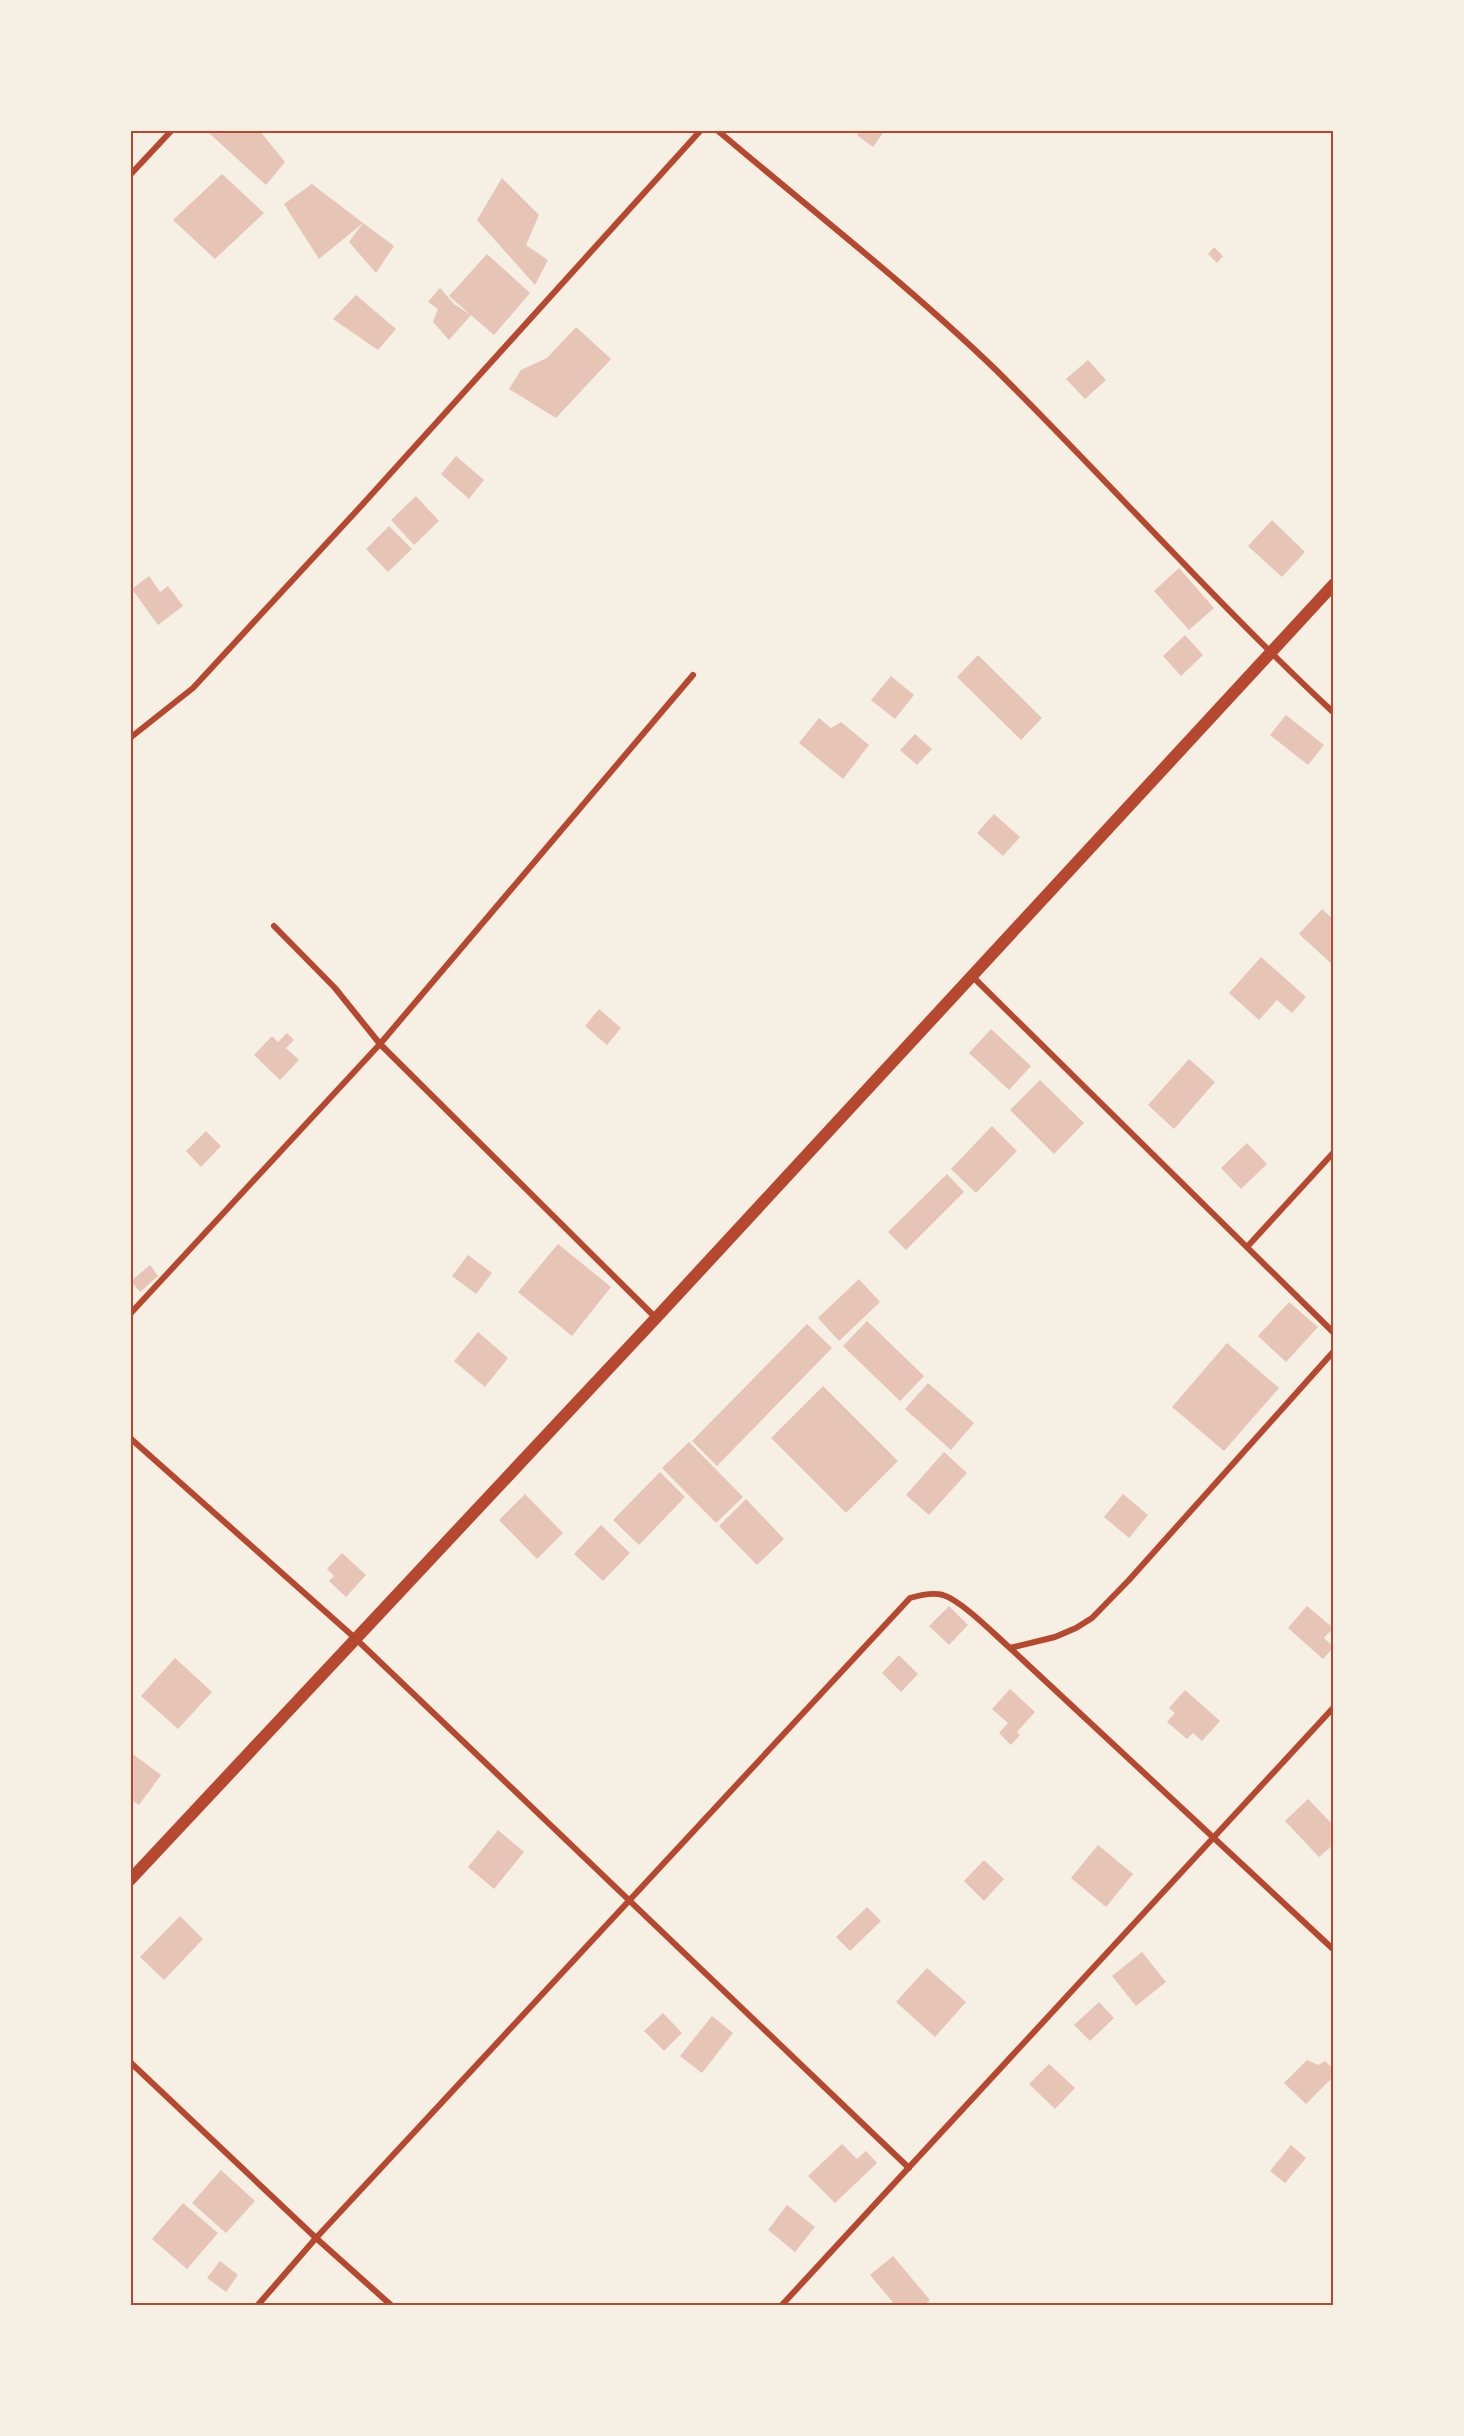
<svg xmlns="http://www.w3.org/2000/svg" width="1464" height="2436" font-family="Ubuntu,sans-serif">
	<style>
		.building { fill: #e6c5b7 }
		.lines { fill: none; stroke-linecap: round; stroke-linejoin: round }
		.minor { stroke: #b5482f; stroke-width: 6 }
		.secondary { stroke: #b5482f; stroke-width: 12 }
		.neatline { fill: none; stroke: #b5482f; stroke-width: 2 }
	</style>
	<rect width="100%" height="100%" fill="#f6efe4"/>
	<g class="building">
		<path d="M211,130h48l26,32 -19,23 -57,-52z"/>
		<path d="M860,130h25l-12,17 -16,-12z"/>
		<path d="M222,174l42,39 -49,46 -42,-39z"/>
		<path d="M502,178l37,37 -13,30 22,15 -13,25 -58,-65z"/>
		<path d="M312,184l51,39 -44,36 -35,-55z"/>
		<path d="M363,223l31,23 -18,27 -27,-31z"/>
		<path d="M1214,247l9,9 -6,7 -9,-9z"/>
		<path d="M487,254l43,39 -36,42 -45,-39z"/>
		<path d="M440,288l14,16 17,11 -22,25 -16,-18 5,-13 -10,-7z"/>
		<path d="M356,295l40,34 -18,21 -45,-31z"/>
		<path d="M576,327l35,32 -55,59 -47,-29 12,-19 26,-12z"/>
		<path d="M1088,360l18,20 -21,19 -19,-20z"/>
		<path d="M456,456l28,24 -15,19 -28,-25z"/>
		<path d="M416,496l23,25 -25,24 -23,-25z"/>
		<path d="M1272,520l33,32 -23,25 -34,-31z"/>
		<path d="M389,526l23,23 -24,23 -22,-23z"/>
		<path d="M1179,568l35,40 -25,22 -35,-39z"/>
		<path d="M149,576l11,16 8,-6 15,20 -25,19 -26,-36z"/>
		<path d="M1185,635l18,20 -22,21 -18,-20z"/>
		<path d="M978,655l64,63 -21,22 -64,-63z"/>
		<path d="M891,676l23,19 -19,24 -24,-19z"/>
		<path d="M1286,715l38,30 -16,20 -38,-30z"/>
		<path d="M819,718l12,10 10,-6 28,23 -26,34 -44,-36z"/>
		<path d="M915,734l17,15 -15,16 -17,-15z"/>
		<path d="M994,814l26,23 -17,19 -26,-23z"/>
		<path d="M1322,909l12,11v46l-35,-32z"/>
		<path d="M1261,957l45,40 -14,16 -15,-13 -18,20 -30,-27z"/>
		<path d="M599,1009l22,19 -14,17 -22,-19z"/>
		<path d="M991,1029l40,37 -22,24 -40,-37z"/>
		<path d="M287,1033l7,7 -8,8 13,12 -19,20 -26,-25 18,-19 6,6z"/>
		<path d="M1189,1059l26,23 -41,47 -26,-24z"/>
		<path d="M1040,1080l44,43 -30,31 -44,-44z"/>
		<path d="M992,1126l25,25 -41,42 -25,-24z"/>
		<path d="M206,1131l15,15 -20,21 -15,-16z"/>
		<path d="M1247,1143l20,21 -26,25 -20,-21z"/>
		<path d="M947,1174l17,18 -58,58 -18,-18z"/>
		<path d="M558,1244l53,43 -39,49 -54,-44z"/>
		<path d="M468,1255l24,18 -16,21 -24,-18z"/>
		<path d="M150,1265l8,11 -18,16 -9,-11z"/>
		<path d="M859,1279l21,23 -41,39 -21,-23z"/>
		<path d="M1289,1302l29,25 -32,35 -28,-26z"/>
		<path d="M867,1321l57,55 -24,25 -57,-55z"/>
		<path d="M807,1324l25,24 -115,118 -25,-25z"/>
		<path d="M478,1332l30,26 -23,29 -31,-26z"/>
		<path d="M1227,1343l52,45 -55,63 -52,-44z"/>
		<path d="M928,1383l46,40 -23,27 -46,-41z"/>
		<path d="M823,1386l75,75 -52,52 -75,-75z"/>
		<path d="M689,1442l54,55 -27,26 -54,-55z"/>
		<path d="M944,1452l23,21 -38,42 -23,-20z"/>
		<path d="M660,1472l25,25 -46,48 -26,-25z"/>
		<path d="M525,1494l38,39 -26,26 -38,-39z"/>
		<path d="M1123,1494l25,21 -19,23 -25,-21z"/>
		<path d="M746,1499l38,40 -27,26 -38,-39z"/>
		<path d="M601,1525l29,28 -27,28 -29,-27z"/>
		<path d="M342,1553l24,22 -20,22 -17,-16 5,-5 -7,-7z"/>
		<path d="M949,1606l19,19 -19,20 -20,-19z"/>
		<path d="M1307,1606l26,22 -9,10 10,9 -11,12 -35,-31z"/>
		<path d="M899,1655l19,19 -17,18 -19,-19z"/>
		<path d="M175,1658l37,34 -34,37 -37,-33z"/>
		<path d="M1010,1689l25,23 -18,20 3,3 -9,10 -12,-12 9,-10 -16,-14z"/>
		<path d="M1185,1690l35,31 -18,20 -9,-8 -6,6 -20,-17 8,-9 -6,-5z"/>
		<path d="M130,1752l31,23 -22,30 -9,-6z"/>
		<path d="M1308,1799l26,27v18l-15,13 -34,-36z"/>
		<path d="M498,1830l26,22 -30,37 -26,-22z"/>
		<path d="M1098,1845l35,29 -27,33 -35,-29z"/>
		<path d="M984,1860l20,19 -20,22 -20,-20z"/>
		<path d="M867,1907l14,14 -31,30 -14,-14z"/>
		<path d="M180,1916l23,23 -39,41 -24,-23z"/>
		<path d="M1142,1952l24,30 -30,24 -24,-30z"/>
		<path d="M927,1968l39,34 -31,35 -39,-35z"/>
		<path d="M1099,2002l15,16 -24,23 -16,-16z"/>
		<path d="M663,2013l19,20 -18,18 -20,-20z"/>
		<path d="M712,2016l21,17 -31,40 -22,-17z"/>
		<path d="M1307,2060l11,5 7,-4 9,9v6l-28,28 -22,-21z"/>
		<path d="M1049,2064l26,24 -20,21 -26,-25z"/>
		<path d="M842,2144l15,15 9,-8 11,12 -42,40 -27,-27z"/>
		<path d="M1291,2145l15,13 -21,25 -15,-12z"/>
		<path d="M221,2170l34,31 -29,32 -34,-30z"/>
		<path d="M183,2203l35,30 -31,36 -35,-30z"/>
		<path d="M787,2205l28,22 -20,25 -27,-22z"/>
		<path d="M893,2256l37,44 -7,6h-27l-26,-31z"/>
		<path d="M220,2261l18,14 -12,17 -19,-14z"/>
	</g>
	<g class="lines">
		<g class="minor">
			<path d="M717,130c93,79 191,155 279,240 114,113 220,233 338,343"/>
			<path d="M130,175l42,-45"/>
			<path d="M130,738l63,-50 169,-183 339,-375"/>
			<path d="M274,926l61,62 45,56 276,274"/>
			<path d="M971,975l363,358"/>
			<path d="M1247,1247l87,-95"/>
			<path d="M130,1314l250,-270 313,-369"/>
			<path d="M130,1438l225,200 554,530"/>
			<path d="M1010,1648l45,-11 21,-9 16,-10 37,-38 205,-229"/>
			<path d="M130,2062l186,176 76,68"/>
			<path d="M257,2306l59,-68 594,-640c10,-3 22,-6 33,-3 19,6 51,39 67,53l324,302"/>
			<path d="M781,2306l553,-599"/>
		</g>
		<path class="secondary" d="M130,1880l526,-562 678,-734"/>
	</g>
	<rect width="1464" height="2436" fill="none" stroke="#f6efe4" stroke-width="264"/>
	<rect x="132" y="132" width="1200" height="2172" class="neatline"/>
</svg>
